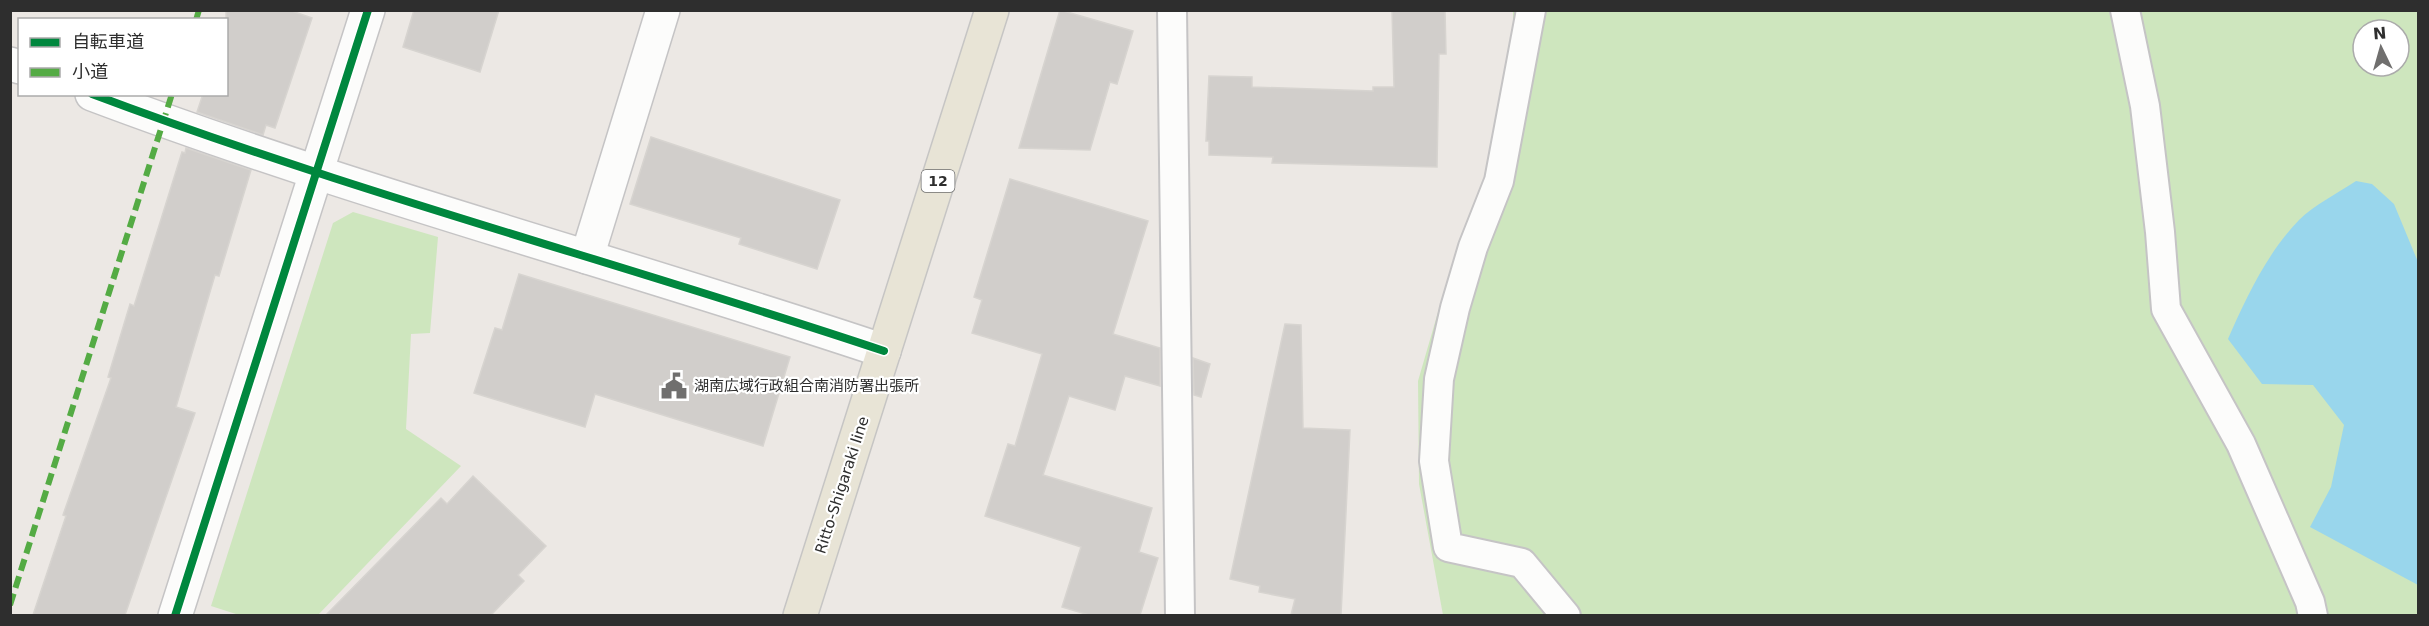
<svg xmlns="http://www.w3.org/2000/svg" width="2429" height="626" font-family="'DejaVu Sans','Noto Sans JP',sans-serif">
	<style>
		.green { fill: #cee6be; fill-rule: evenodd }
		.water { fill: #99d6ec }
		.building { fill: #d1cecb; stroke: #d7d4d0; stroke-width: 1.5 }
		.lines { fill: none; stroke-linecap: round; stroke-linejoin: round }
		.lane-casing { stroke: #c5c4c5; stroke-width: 32 }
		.street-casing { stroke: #c5c4c5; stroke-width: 36 }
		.primary-casing { stroke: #c6c5c4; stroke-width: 36 }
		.lane { stroke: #fcfcfb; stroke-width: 28 }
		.street { stroke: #fcfcfb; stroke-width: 33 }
		.primary { stroke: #e8e4d6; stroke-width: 33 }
		.quiet { stroke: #54ab44; stroke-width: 6; stroke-dasharray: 12 6; stroke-linecap: butt }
		.cycleway-casing { stroke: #fff; stroke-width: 11 }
		.cycleway { stroke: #00873e; stroke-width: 8 }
		.labels { text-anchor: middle; stroke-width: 4.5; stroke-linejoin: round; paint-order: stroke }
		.shield { fill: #fff; stroke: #6d6d6d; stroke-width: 1.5 }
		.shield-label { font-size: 14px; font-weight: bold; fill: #2e2e2e }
		.poi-label { font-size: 15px; fill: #2e2e2e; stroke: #fff; text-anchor: start }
		.street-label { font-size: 15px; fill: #2e2e2e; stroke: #fff }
	</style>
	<rect width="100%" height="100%" fill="#ece8e4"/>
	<g class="green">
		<path d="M1513,11h905v604h-975l-24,-131 -1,-103 27,-93 39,-105 29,-153zM2363,30h36v36h-36z"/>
		<path d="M353,212l85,25 -8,96 -19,1 -5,95 55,37 -143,149h-79l-28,-9 122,-383z"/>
	</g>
	<path class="water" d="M2356,181l16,3 22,20 24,58v323l-108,-58 21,-40 13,-62 -31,-40 -51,-1 -34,-45c18,-41 39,-86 71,-119 15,-15 39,-27 57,-39z"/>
	<g class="building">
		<path d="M226,10h63l23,8 -37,110 -9,-3 -3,10 -66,-23 6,-18h23z"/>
		<path d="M414,10h85l-19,62 -77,-25z"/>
		<path d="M1060,10l73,21 -16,53 -7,-2 -20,68 -71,-2z"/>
		<path d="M1392,10h53l1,44h-7l-2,113 -165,-4 1,-6 -64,-2v-14h-3l3,-65 43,1v10l121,4v-4h21z"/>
		<path d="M651,137l189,63 -23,69 -78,-25 2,-6 -111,-34z"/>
		<path d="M186,148l65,22 -32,106 -4,-1 -39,132 19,6 -70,202h-92l33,-99 -3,-1 48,-137 -3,-1 22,-73 4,2 48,-154 3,1z"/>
		<path d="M1010,179l138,42 -35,113 47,14v38l-35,-10 -10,34 -46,-14 -26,79 109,33 -13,44 19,6 -18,57h-51l-27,-8 19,-60 -96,-31 23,-72 7,2 27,-92 -70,-21 10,-33 -8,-3z"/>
		<path d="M519,274l271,83 -27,89 -168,-52 -10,33 -111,-34 21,-65 7,2z"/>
		<path d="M1285,324l16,1 2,103 47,2 -9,185h-50l4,-16 -36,-7 1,-6 -30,-7z"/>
		<path d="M1193,358l17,6 -9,33 -7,-2z"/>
		<path d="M473,476l73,70 -28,29 6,6 -33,34h-165l115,-117 6,6z"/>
	</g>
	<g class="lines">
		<g class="lane-casing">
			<g id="lane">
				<path d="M1172,10l8,606"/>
				<path d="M1531,10l-32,171 -26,66 -18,61 -16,71 -5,82 14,86 74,16 44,53"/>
				<path d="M2125,10l20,96 15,126 6,77 75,135 69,158 3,14"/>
			</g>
		</g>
		<g class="street-casing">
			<g id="street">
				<path d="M10,64l10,3"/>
				<path d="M92,94c260,98 529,169 792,257"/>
				<path d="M587,257l76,-247"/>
				<path d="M175,616l193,-606"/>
			</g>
		</g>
		<g class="primary-casing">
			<path id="primary" d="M800,616l192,-606"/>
		</g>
		<use href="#lane" class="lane"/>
		<use href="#street" class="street"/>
		<use href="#primary" class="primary"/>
		<g class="quiet">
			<path d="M196,20l3,-10"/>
			<path d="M10,605l162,-511"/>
		</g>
		<g class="cycleway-casing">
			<g id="cycleway">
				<path d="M92,94c260,98 529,169 792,257"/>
				<path d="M175,616l193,-606"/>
			</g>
		</g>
		<use href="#cycleway" class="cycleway"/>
	</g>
	<defs>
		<g id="civic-bare" transform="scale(2.07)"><path d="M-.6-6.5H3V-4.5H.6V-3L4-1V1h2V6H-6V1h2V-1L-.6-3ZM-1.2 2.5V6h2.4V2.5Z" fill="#706f6e" stroke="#fff" stroke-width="2.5" paint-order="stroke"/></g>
	</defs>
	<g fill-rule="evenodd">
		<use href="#civic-bare" x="674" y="386"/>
	</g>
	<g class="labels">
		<rect class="shield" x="921.5" y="170" width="33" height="22" rx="4.5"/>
		<g class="shield-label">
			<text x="938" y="186">12</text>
		</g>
		<g class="poi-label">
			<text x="694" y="391">湖南広域行政組合南消防署出張所</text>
		</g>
		<g class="street-label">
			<text transform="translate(842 485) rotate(-72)" y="5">Ritto-Shigaraki line</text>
		</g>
	</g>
	<rect width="2429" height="626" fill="none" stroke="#2e2e2e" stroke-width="24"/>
	<rect x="18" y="18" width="210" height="78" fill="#ffffff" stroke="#ababab" stroke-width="1.5"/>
	<rect x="30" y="38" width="30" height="9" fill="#00873e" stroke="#ababab" stroke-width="1.5"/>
	<text x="72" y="48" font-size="18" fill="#2e2e2e">自転車道</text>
	<rect x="30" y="68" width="30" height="9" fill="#54ab44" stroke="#ababab" stroke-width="1.5"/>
	<text x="72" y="78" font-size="18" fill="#2e2e2e">小道</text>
	<g transform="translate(2381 48) rotate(355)"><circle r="28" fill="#ffffff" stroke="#ababab" stroke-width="1.5"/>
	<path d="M0-4.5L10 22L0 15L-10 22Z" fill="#706f6e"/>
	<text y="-9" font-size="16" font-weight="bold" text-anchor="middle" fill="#2e2e2e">N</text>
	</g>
</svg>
